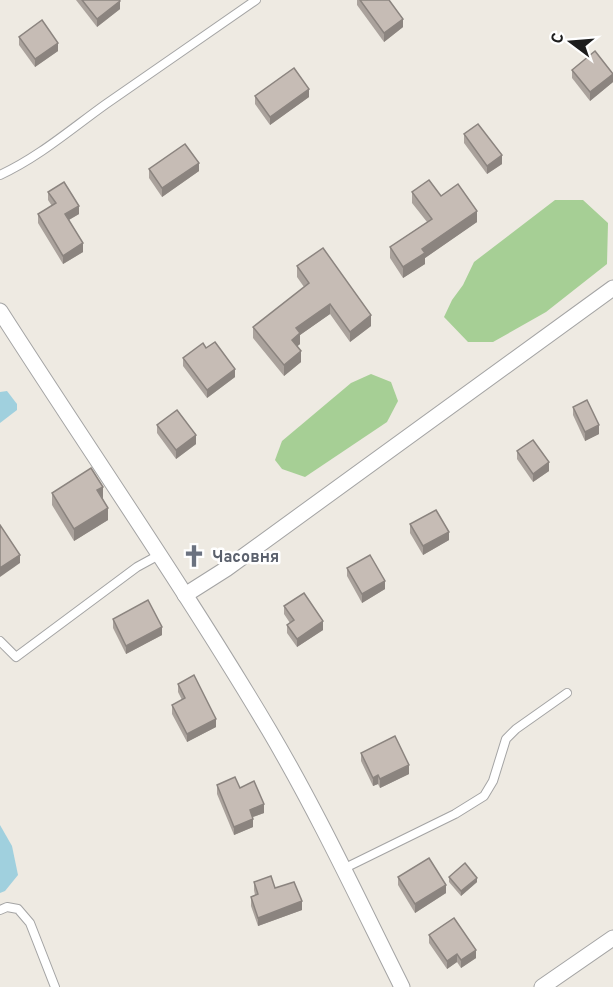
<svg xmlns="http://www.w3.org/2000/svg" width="613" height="987" font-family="Overpass,sans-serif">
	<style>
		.forest { fill: #a6cf95 }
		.water { fill: #a0d0de }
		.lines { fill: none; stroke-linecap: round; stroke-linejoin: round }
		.lane-casing { stroke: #a4a4a4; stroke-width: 10 }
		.street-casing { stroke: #a4a4a4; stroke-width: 17 }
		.lane { stroke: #fff; stroke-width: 8 }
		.street { stroke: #fff; stroke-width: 15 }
		.wall { fill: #aaa29c }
		.shaded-wall { fill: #8b847f }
		.building { fill: #c6bcb5; stroke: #8b847f; stroke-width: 1.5 }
		.labels { text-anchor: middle; stroke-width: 5; stroke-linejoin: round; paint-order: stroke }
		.worship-label { font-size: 16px; font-weight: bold; fill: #5b616d; stroke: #fff; text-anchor: start }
	</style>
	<rect width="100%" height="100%" fill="#eeeae2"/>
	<g class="forest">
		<path d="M555,200h28l25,23 -1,41 -61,48 -53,30h-25l-24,-25 8,-17 11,-15 11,-23z"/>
		<path d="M371,374l20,8 7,19 -11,21 -82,55 -23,-8 -7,-9 7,-19 69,-58z"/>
	</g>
	<g class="water">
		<path d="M7,391l10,13v6l-17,13v-31z"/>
		<path d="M0,825l12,21 6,29 -13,16 -5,2z"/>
	</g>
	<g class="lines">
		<g class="lane-casing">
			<g id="lane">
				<path d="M0,175c39,-18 71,-46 106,-71 50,-35 100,-69 150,-104"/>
				<path d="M0,641l16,16 121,-90 22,-12"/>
				<path d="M343,869l112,-55 29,-18 9,-15 13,-42 10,-10 51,-36"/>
				<path d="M0,910l7,-3 11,2 12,14 25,64"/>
			</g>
		</g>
		<g class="street-casing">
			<g id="street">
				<path d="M0,311c89,139 184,276 269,419 49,83 90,171 133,257"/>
				<path d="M185,595l41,-26 387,-281"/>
				<path d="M542,987l71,-49"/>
			</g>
		</g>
		<use href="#lane" class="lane"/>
		<use href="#street" class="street"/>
	</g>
	<g class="wall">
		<path d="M76,0h43l1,9 -23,18z"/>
		<path d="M357,0h32l14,27 -19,15 -27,-37z"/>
		<path d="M19,37l39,14 -23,16 -16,-22z"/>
		<path d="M572,70l41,3v9l-23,19 -18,-23z"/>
		<path d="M255,96l54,1 -39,28 -15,-21z"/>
		<path d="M464,134l38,30 -15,10 -23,-31z"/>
		<path d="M149,169l50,2 -37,26 -13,-19z"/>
		<path d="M48,192l31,22 -10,6 14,32 -20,12 -25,-41v-9l14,-8 -4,-6z"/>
		<path d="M412,192l29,4 36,26 -52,36v6l-22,14 -13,-20v-11l37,-25 -15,-19z"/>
		<path d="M297,266l74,60 -21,16 -20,-28 -30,21v9l-3,2 4,16 -17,14 -31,-38v-11l51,-40 -7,-10z"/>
		<path d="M206,348l29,29 -28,21 -24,-32v-8z"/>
		<path d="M573,407l26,27 -14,7 -12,-26z"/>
		<path d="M157,425l39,19 -20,15 -19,-26z"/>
		<path d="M517,451l32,20 -16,11 -16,-23z"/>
		<path d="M52,493l51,6 5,21 -34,21 -22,-36z"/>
		<path d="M410,524l39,16 -26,15 -13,-22z"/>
		<path d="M347,568l38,21 -23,14 -15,-27z"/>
		<path d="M284,606l39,24 -26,17 -10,-14v-8l3,-2 -6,-9z"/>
		<path d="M113,619l49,16 -36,19 -13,-26z"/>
		<path d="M178,684l38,43 -29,15 -15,-28v-9l10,-5 -4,-8z"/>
		<path d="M361,753l48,21 -29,14 -2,-4 -5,2 -12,-25z"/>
		<path d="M217,785l23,3 24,25 -11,4v10l-19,8 -17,-41z"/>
		<path d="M398,877l48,16 -31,20 -17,-28z"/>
		<path d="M449,877l28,5 -16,14 -12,-14z"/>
		<path d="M254,882l21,6 27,22 -44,16 -7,-20v-9l4,-2 -1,-5z"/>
		<path d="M429,935l47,23 -15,10 -4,-6 -10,7 -18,-26z"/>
	</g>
	<g class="shaded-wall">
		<path d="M120,1v8l-23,18v-8z"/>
		<path d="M403,19v8l-19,15v-9z"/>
		<path d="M58,43v8l-23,16v-8z"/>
		<path d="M613,74v8l-23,19v-9z"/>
		<path d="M309,89v8l-39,28v-8z"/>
		<path d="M502,155v9l-15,10v-8z"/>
		<path d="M199,163v8l-37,26v-9z"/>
		<path d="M79,206v8l-14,8v-8z"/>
		<path d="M477,211v11l-52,36v6l-22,14v-11l19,-18z"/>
		<path d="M83,243v9l-20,12v-8z"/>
		<path d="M330,304v10l-30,21v9l-8,7v-11l4,-12z"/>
		<path d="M371,315v11l-21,16v-10z"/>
		<path d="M301,351v11l-17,14v-11z"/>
		<path d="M235,369v8l-28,21v-8z"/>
		<path d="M599,425v9l-14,7v-9z"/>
		<path d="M196,435v9l-20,15v-9z"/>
		<path d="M549,462v9l-16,11v-8z"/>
		<path d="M103,487v12l-6,-9z"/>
		<path d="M108,508v12l-34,21v-12z"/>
		<path d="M449,532v8l-26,15v-9z"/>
		<path d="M20,555v8l-20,14v-9z"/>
		<path d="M385,581v8l-23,14v-9z"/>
		<path d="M323,621v9l-26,17v-8z"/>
		<path d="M162,627v8l-36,19v-8z"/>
		<path d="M216,719v8l-29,15v-8z"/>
		<path d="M409,765v9l-29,14v-9z"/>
		<path d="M378,775v9l-5,2v-8z"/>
		<path d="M264,804v9l-14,5v-8z"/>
		<path d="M253,819v8l-19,8v-8z"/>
		<path d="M477,878v4l-16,14v-5z"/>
		<path d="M446,885v8l-31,20v-9z"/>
		<path d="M302,901v9l-44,16v-8z"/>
		<path d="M476,950v8l-15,10v-8z"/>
		<path d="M457,954v8l-10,7v-8z"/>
	</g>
	<g class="building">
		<path d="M82,0h37l1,1 -23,18z"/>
		<path d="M360,0h29l14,19 -19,14z"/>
		<path d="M42,20l16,23 -23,16 -16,-22z"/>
		<path d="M595,51l18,23 -23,18 -18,-22z"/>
		<path d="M294,68l15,21 -39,28 -15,-21z"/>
		<path d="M478,124l24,31 -15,11 -23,-32z"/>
		<path d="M185,144l14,19 -37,25 -13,-19z"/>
		<path d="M429,180l12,16 17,-12 19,27 -55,38 3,4 -22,14 -13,-20 42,-28 -20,-27z"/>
		<path d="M64,182l15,24 -14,8 18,29 -20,13 -25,-42 18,-11 -8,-11z"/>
		<path d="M323,248l48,67 -21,17 -20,-28 -34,24 4,5 -8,7 9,11 -17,14 -31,-38 56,-44 -12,-17z"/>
		<path d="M215,342l20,27 -28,21 -24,-32 20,-15 3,5z"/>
		<path d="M587,400l12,25 -14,7 -12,-25z"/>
		<path d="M177,410l19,25 -20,15 -19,-25z"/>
		<path d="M533,440l16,22 -16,12 -16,-23z"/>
		<path d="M91,468l12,19 -6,3 11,18 -34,21 -22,-36z"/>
		<path d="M436,510l13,22 -26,14 -13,-22z"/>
		<path d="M0,525l20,30 -20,13z"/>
		<path d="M370,555l15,26 -23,13 -15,-26z"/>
		<path d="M304,593l19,28 -26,18 -10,-14 7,-5 -10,-14z"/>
		<path d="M148,600l14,27 -36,19 -13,-27z"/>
		<path d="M194,675l22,44 -29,15 -15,-29 13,-7 -7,-14z"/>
		<path d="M395,736l14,29 -29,14 -2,-4 -5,3 -12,-25z"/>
		<path d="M235,777l5,11 14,-7 10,23 -14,6 3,9 -19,8 -17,-42z"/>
		<path d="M429,858l17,27 -31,19 -17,-27z"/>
		<path d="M465,863l12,15 -16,13 -12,-14z"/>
		<path d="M271,876l4,12 19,-6 8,19 -44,17 -7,-21 7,-3 -4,-12z"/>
		<path d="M454,918l22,32 -15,10 -4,-6 -10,7 -18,-26z"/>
	</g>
	<defs>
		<g id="church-bare" transform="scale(1.8)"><path d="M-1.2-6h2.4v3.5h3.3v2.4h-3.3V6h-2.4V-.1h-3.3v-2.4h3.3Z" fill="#6b7280" stroke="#fff" stroke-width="2.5" paint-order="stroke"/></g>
	</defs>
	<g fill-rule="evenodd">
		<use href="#church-bare" x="194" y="556"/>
	</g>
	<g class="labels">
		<g class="worship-label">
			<text x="212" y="562">Часовня</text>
		</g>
	</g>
	<g transform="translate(571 42) rotate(286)" stroke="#ffffff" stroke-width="4.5" paint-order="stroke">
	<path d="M0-4.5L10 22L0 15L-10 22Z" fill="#1d1d1d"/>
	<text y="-9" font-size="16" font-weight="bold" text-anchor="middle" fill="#1d1d1d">С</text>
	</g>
</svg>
